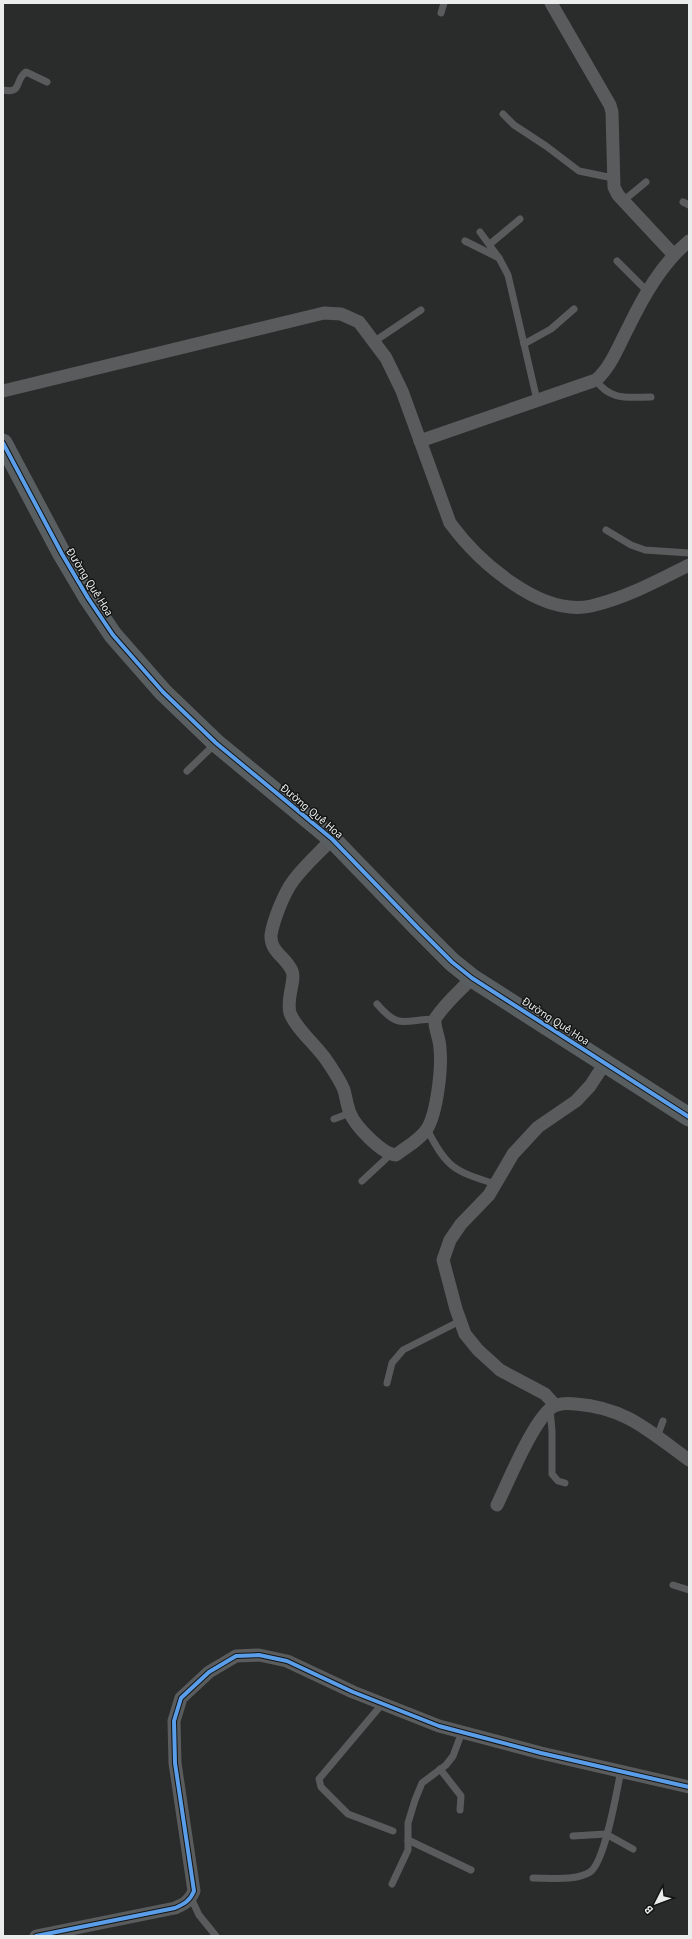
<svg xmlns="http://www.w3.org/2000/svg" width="692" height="1939" font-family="'PT Sans',sans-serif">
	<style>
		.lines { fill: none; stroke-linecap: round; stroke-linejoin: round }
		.lane { stroke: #5a5b5c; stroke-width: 7 }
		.street { stroke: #5a5b5c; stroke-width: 13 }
		.secondary { stroke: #595e61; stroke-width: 19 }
		.cycleway-casing { stroke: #131414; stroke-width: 6 }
		.cycleway { stroke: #5a9eea; stroke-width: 4 }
		.labels { text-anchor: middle; stroke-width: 3; stroke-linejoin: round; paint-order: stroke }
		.street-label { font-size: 11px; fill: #ebeded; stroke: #131414 }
	</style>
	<rect width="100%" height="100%" fill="#2a2b2b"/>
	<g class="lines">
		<g class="lane">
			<path d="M441,13l3,-10"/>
			<path d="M3,90c20,4 11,-10 23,-18l21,10"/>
			<path d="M503,114l11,11 32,21 33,25 34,7"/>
			<path d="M623,201l23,-19"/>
			<path d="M683,202l6,3"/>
			<path d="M480,232l19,26 9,17 29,125"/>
			<path d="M465,241l34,17"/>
			<path d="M490,244l30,-25"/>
			<path d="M617,261l31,31"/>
			<path d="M375,341l46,-31"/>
			<path d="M524,344l27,-15 23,-20"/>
			<path d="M596,380c14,21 32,17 55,17"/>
			<path d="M606,530l25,15 14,5 44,3"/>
			<path d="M187,771l29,-28"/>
			<path d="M377,1004c23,27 27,15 58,15"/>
			<path d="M334,1119l16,-6"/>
			<path d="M427,1129c20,40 28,42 68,55"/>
			<path d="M362,1181l29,-27"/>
			<path d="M387,1383l5,-20 11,-13 57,-29"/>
			<path d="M550,1409l2,22v43l6,7 7,2"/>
			<path d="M657,1437l6,-16"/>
			<path d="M673,1585l16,5"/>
			<path d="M383,1703l-64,76 2,8 27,27 45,17"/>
			<path d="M440,1769l21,27 -1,14"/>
			<path d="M573,1836l33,-2 27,15"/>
			<path d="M408,1840l63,30"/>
			<path d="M533,1878c18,0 43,3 57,-6 15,-10 27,-82 31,-102"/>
			<path d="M392,1884l16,-34v-27l7,-23 7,-17 24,-18 7,-9 9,-24"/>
			<path d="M191,1898l8,17 17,21"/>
		</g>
		<g class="street">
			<path d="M551,3l59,102 2,7 2,75 4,8 55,59"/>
			<path d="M3,391l321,-78 17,1 18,8 27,36 16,33 48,132c28,38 90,94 141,83 35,-8 66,-25 98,-41"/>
			<path d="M420,441l176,-61c15,-13 23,-35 32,-52 15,-31 34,-65 61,-87"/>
			<path d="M332,839c-13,14 -28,27 -39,42 -9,12 -20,40 -22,54 -1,17 15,22 21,36 4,9 -6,27 -2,42 6,16 27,33 37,48 6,9 13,19 17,29 2,7 3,16 6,23 5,13 32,41 46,42 10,-8 24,-15 31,-26 10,-16 15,-61 13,-80 0,-11 -6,-20 -5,-30 10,-16 24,-27 37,-41"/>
			<path d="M555,1405l-10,-11 -45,-24 -22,-20 -13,-16 -9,-25 -13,-49 7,-20 11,-16 28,-29 24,-41 25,-27 38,-26 14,-15 15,-23"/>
			<path d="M497,1505c11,-23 35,-81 53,-96 6,-6 18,-6 26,-5 51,4 74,28 113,56"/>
			<path d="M36,1936l139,-28c9,-4 15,-7 19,-17l-19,-128 -1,-42 7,-23 28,-26 27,-16 23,-1 28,6 66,31 86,34 102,27 148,34"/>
		</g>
		<path class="secondary" d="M3,443l59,111 26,44 25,37 50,57 53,51 116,96 86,89 34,34 20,16 217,139"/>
		<g class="cycleway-casing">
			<g id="cycleway">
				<path d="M3,443l59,111 26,44 25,37 50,57 53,51 116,96 86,89 34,34 20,16 217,139"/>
				<path d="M36,1936l139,-28c9,-4 15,-7 19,-17l-19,-128 -1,-42 7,-23 28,-26 27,-16 23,-1 28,6 66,31 86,34 102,27 148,34"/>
			</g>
		</g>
		<use href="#cycleway" class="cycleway"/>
	</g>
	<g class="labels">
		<g class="street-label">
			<text transform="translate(90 582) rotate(58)" y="4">Đường Quế Hoa</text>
			<text transform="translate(312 811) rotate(40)" y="4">Đường Quế Hoa</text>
			<text transform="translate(556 1021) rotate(33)" y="4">Đường Quế Hoa</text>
		</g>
	</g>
	<rect width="692" height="1939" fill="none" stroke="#ebeded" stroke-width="8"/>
	<g transform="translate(656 1903) rotate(228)" stroke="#131414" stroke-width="3" paint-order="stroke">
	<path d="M0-3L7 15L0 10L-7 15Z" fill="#ebeded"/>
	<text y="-6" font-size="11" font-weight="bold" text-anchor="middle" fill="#ebeded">B</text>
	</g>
</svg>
